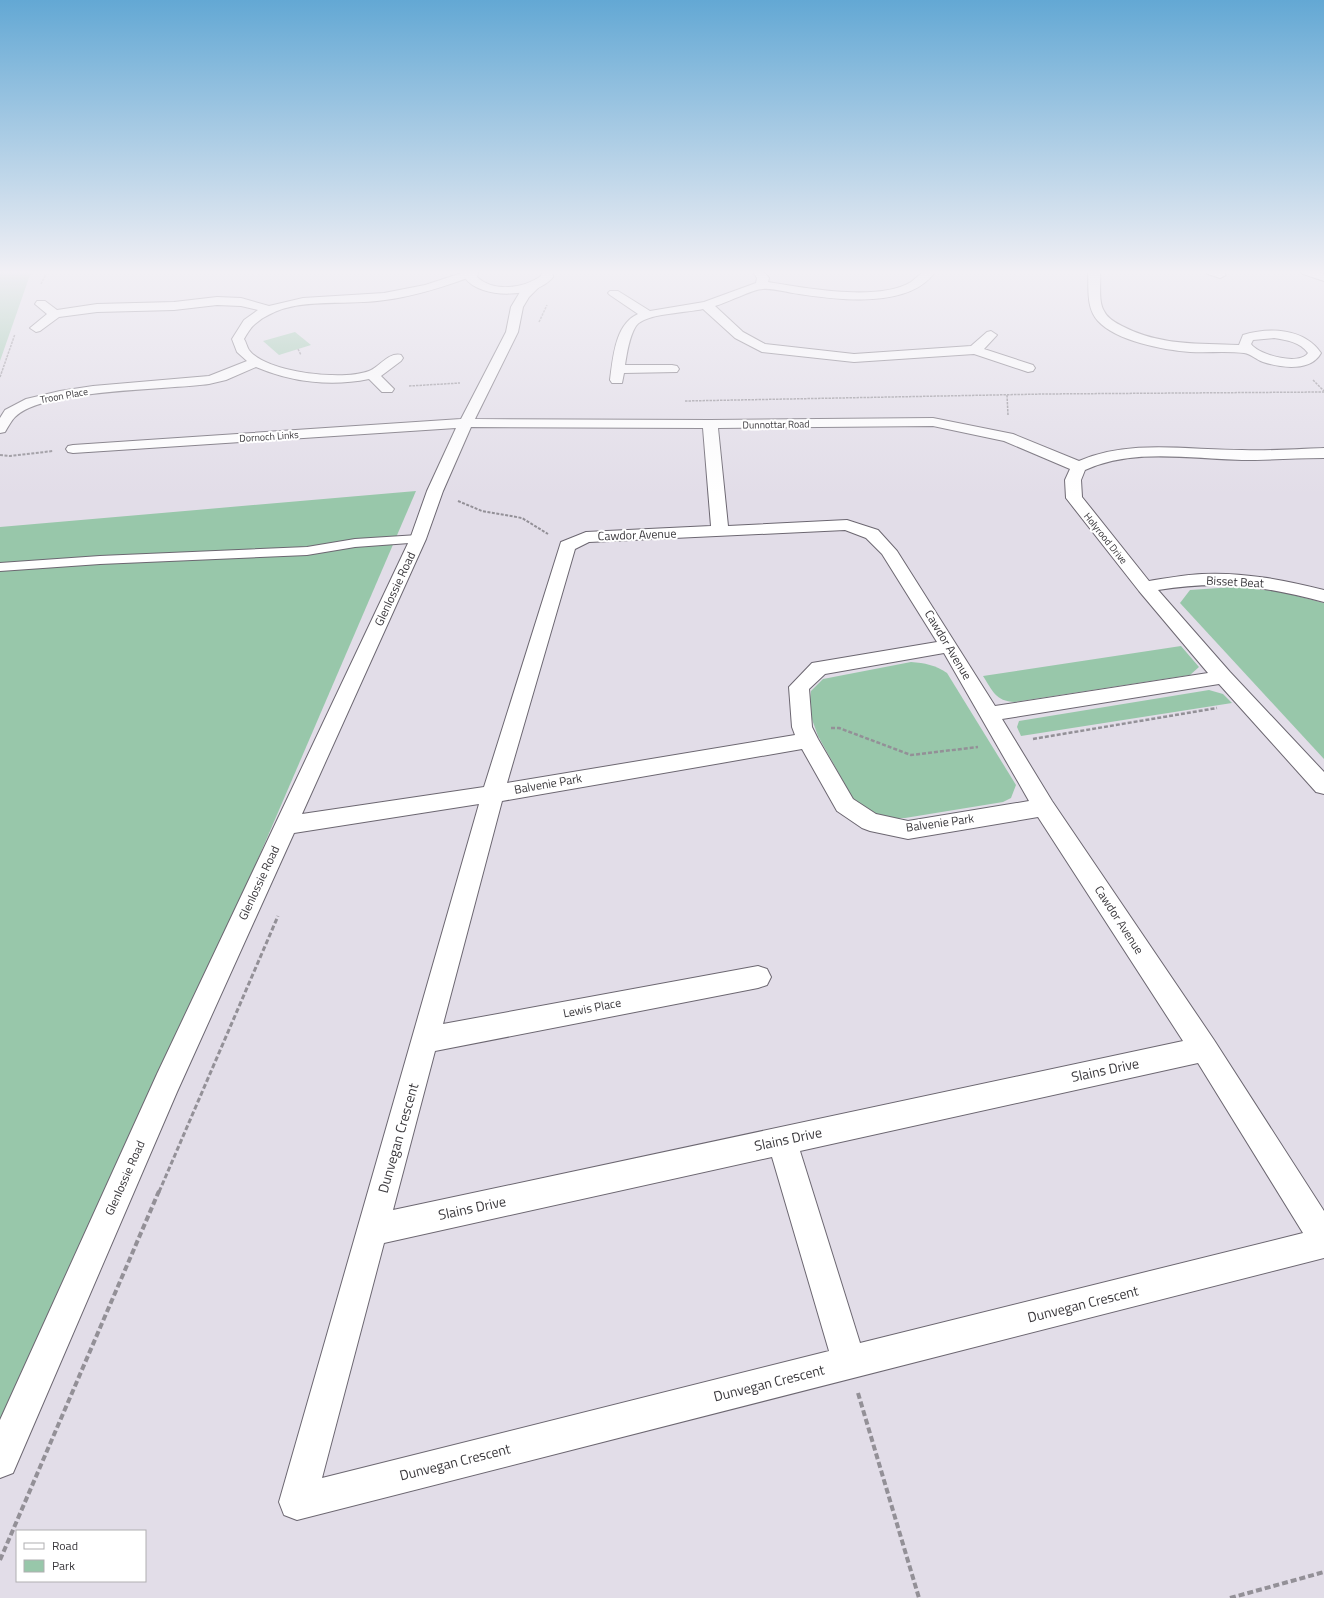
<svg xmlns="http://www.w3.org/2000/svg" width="1324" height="1598" font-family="'Titillium Web',sans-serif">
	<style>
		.green { fill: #98c7aa }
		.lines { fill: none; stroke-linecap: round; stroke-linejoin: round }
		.service-casing { stroke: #6c6771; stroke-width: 2 }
		.minor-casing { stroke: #6c6771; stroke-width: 2 }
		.tertiary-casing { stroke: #6c6771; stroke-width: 2 }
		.path-far4 { stroke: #939097; stroke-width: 1.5; stroke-dasharray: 2.5 1; stroke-linecap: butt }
		.path-far3 { stroke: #939097; stroke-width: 2; stroke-dasharray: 3 1.5; stroke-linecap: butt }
		.path-far2 { stroke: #939097; stroke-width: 2.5; stroke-dasharray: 4 2; stroke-linecap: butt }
		.path-far1 { stroke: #939097; stroke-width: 3; stroke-dasharray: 5 2.5; stroke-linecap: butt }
		.path { stroke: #939097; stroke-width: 4; stroke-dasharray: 6 3; stroke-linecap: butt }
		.service { fill: #fff; fill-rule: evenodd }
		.minor { fill: #fff; fill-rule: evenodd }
		.tertiary { fill: #fff; fill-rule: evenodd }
		.labels { text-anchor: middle; stroke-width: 4; stroke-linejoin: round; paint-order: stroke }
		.far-street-label { font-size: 10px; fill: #3a383c; stroke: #fff }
		.street-label { font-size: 12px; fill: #3a383c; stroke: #fff }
		.near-street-label { font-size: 14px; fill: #3a383c; stroke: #fff }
	</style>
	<rect width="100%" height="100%" fill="#e2dde8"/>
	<g class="green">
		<path d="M0,272h31l-31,89z"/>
		<path d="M295,332l16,13 -32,10 -16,-14z"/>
		<path d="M416,491l-416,969v-933z"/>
		<path d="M1234,587l44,4 46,12v156l-144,-156 10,-13z"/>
		<path d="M1181,646l18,21 -9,8 -175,27c-20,-1 -22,-11 -32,-26z"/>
		<path d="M911,662c14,1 24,3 36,11l69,112 -5,13 -8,4 -98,16h-18l-30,-12 -39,-70 -9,-25 2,-20 12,-12z"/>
		<path d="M1209,690l14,4 9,9 -211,33 -4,-9 2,-6z"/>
	</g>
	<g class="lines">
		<g class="service-casing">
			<path id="service" d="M418,535l5,1 2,3 -2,3 -68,5 -48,8 -207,9 -100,7v-8l100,-7 207,-9 48,-8z"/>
		</g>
		<g class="minor-casing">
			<g id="minor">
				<path d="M465,272l13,1 -2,2c-30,11 -60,21 -91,25 -43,7 -95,-6 -130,24 -5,4 -8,10 -11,15 2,3 3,8 5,11 17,23 95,31 120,21 11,-4 19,-19 32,-16l2,3 -2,3 -20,15 13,13 -2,3h-10l-13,-13c-38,8 -78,3 -113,-12l-30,13 -17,4c-42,6 -166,5 -194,33 -4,4 -7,10 -10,15l-5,1v-15l5,-8 21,-11 34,-8 33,-5 116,-10 38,-15 -10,-9 -5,-13 12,-19 14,-10 -17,-4 -24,-1 -43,5 -77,2 -38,5 -19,14 -4,1 -6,-4 17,-14 -12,-10 2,-3h8l12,9 40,-6 77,-2 43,-5 24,1 28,8 34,-8 81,-5 41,-8z"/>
				<path d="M753,272h11l5,6 -1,4c38,6 109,20 143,0 4,-3 8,-7 12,-10h12c-26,37 -97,28 -136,22 -11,-1 -25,-6 -36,-5 -10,0 -36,14 -48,17l28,26 22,12 89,10 117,-8 16,-14 4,-1 6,4 -13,14 49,16 2,3 -2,3 -5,1 -54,-18 -120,8 -92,-10 -27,-14 -32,-29c-16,4 -58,4 -67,17 -7,11 -9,27 -11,39h47l5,1 2,3 -2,3 -53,1 -2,10h-10l-2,-3c3,-22 5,-56 28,-66l-28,-19 -2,-2 2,-2h8l32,20 54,-9 52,-19 1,-5z"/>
				<path d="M1088,272h12c1,12 -2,29 4,39 3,7 12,12 18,15 38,20 76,17 117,19l4,-10c26,-8 61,-7 78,18 -10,19 -40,15 -58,9 -6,-2 -12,-8 -19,-9 -18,-2 -36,0 -54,-1 -26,-2 -74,-11 -92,-31 -12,-13 -9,-32 -10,-49zM1274,338c13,2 26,4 34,15 -9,13 -49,2 -57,-9l2,-4z"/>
				<path d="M1206,272h16l4,3 -6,3 -12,-4z"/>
				<path d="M1301,272h16l7,2v7l-21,-7z"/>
				<path d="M535,282l6,3 -12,12 -6,10 -5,25 -43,87 235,1 223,-2 80,16 66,27c50,-22 109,-11 163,-11 27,1 55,-1 82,-2v10c-27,0 -55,2 -82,2 -52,-1 -108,-12 -157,10l-4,10 1,17 67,84c18,-3 35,-6 53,-7 42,-2 82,6 122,16v12c-60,-16 -104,-22 -166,-12l72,82 94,100v22l-8,-2 -97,-108 -217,35 50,82 162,239 110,171v47l-1027,262 -13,-5 -5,-13 200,-698 -185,29 -117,259 -164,381 -13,5v-58l157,-346 253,-535 17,-48 29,-63 -383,25 -5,-1 -2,-3 2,-3 5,-1 388,-26 45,-87 5,-25 9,-15 11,-9zM933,426l71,15 66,28 -5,11 1,18 73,93 69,82 -213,33 -98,-155 -19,-21 -31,-10 -119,6 -10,-98zM471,427l232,1 8,98 -125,6 -25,10 -77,245 -182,27 124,-275 17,-48zM845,530l21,8 16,16 55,88 -125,21 -23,24 3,40 3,8 -288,48 68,-234 14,-7zM944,653l85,148 -121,20 -32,-7 -23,-15 -35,-60 -6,-12 -3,-38 16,-15zM802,749l35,62 25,17 8,3 38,8 130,-22 145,224 -790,169 42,-159 323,-63 9,-3 4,-8 -4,-8 -9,-3 -315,58 59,-223zM1198,1063l105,170 -443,110 -60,-192zM772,1157l57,194 -507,127 62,-235z"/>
			</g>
		</g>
		<g class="tertiary-casing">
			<path id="tertiary" d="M468,272h10l-1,5c17,16 47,11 64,-1l1,-4h10l1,5c-16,21 -72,23 -88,1z"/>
		</g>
		<g class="path-far4">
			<path d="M41,284l6,-12"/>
			<path d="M539,322l8,-17"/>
			<path d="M298,349l3,6"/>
			<path d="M0,377l15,-43"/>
			<path d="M1313,380l11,11"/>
			<path d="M409,386l51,-3"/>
			<path d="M1007,395l1,20"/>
			<path d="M685,401l359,-7 280,-2"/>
		</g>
		<g class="path-far3">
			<path d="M0,455l10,1 43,-5"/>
			<path d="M458,501l24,10 40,7 26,16"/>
		</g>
		<g class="path-far2">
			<path d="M831,728h8l72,27 67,-8"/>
			<path d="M1033,739l184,-31"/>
		</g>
		<path class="path-far1" d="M159,1192l119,-276"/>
		<g class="path">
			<path d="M858,1393l61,205"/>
			<path d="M0,1560l159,-369"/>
			<path d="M1230,1598l94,-26"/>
		</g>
		<use href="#service" class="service"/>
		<use href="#minor" class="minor"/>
		<use href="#tertiary" class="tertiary"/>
	</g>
	<linearGradient id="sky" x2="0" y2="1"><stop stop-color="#63a8d4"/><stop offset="0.55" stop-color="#f2f0f5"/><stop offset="1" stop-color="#f2f0f5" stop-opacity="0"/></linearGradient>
	<rect width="1324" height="495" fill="url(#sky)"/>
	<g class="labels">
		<g class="far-street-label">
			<text transform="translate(64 395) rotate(-10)" y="4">Troon Place</text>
			<text transform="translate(776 424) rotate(-1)" y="4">Dunnottar Road</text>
			<text transform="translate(269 436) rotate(-4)" y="4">Dornoch Links</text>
			<text transform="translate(1106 538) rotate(51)" y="4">Holyrood Drive</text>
		</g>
		<g class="street-label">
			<text transform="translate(637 535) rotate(-2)" y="4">Cawdor Avenue</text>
			<text transform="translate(1235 582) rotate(3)" y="4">Bisset Beat</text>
			<text transform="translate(395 589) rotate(-65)" y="4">Glenlossie Road</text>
			<text transform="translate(948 645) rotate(59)" y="4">Cawdor Avenue</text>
			<text transform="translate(548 784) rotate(-10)" y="4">Balvenie Park</text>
			<text transform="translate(940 823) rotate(-8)" y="4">Balvenie Park</text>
			<text transform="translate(259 883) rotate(-65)" y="4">Glenlossie Road</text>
			<text transform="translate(1119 920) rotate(57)" y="4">Cawdor Avenue</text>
			<text transform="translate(592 1008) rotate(-11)" y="4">Lewis Place</text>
			<text transform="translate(125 1178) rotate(-66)" y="4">Glenlossie Road</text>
		</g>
		<g class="near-street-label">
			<text transform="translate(1105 1070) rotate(-12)" y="5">Slains Drive</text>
			<text transform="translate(398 1138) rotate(-74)" y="5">Dunvegan Crescent</text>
			<text transform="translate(788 1139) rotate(-12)" y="5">Slains Drive</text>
			<text transform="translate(472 1208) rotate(-12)" y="5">Slains Drive</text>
			<text transform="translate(1083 1304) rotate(-14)" y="5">Dunvegan Crescent</text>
			<text transform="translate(769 1383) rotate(-14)" y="5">Dunvegan Crescent</text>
			<text transform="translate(455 1462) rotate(-14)" y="5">Dunvegan Crescent</text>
		</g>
	</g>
	<rect x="16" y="1530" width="130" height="52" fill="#ffffff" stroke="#b0afb1"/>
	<rect x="24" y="1543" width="20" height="6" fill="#ffffff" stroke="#b0afb1"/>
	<text x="52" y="1550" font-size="12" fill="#3a383c">Road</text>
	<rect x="24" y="1560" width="20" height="12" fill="#98c7aa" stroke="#b0afb1"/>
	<text x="52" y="1570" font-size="12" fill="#3a383c">Park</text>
</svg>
